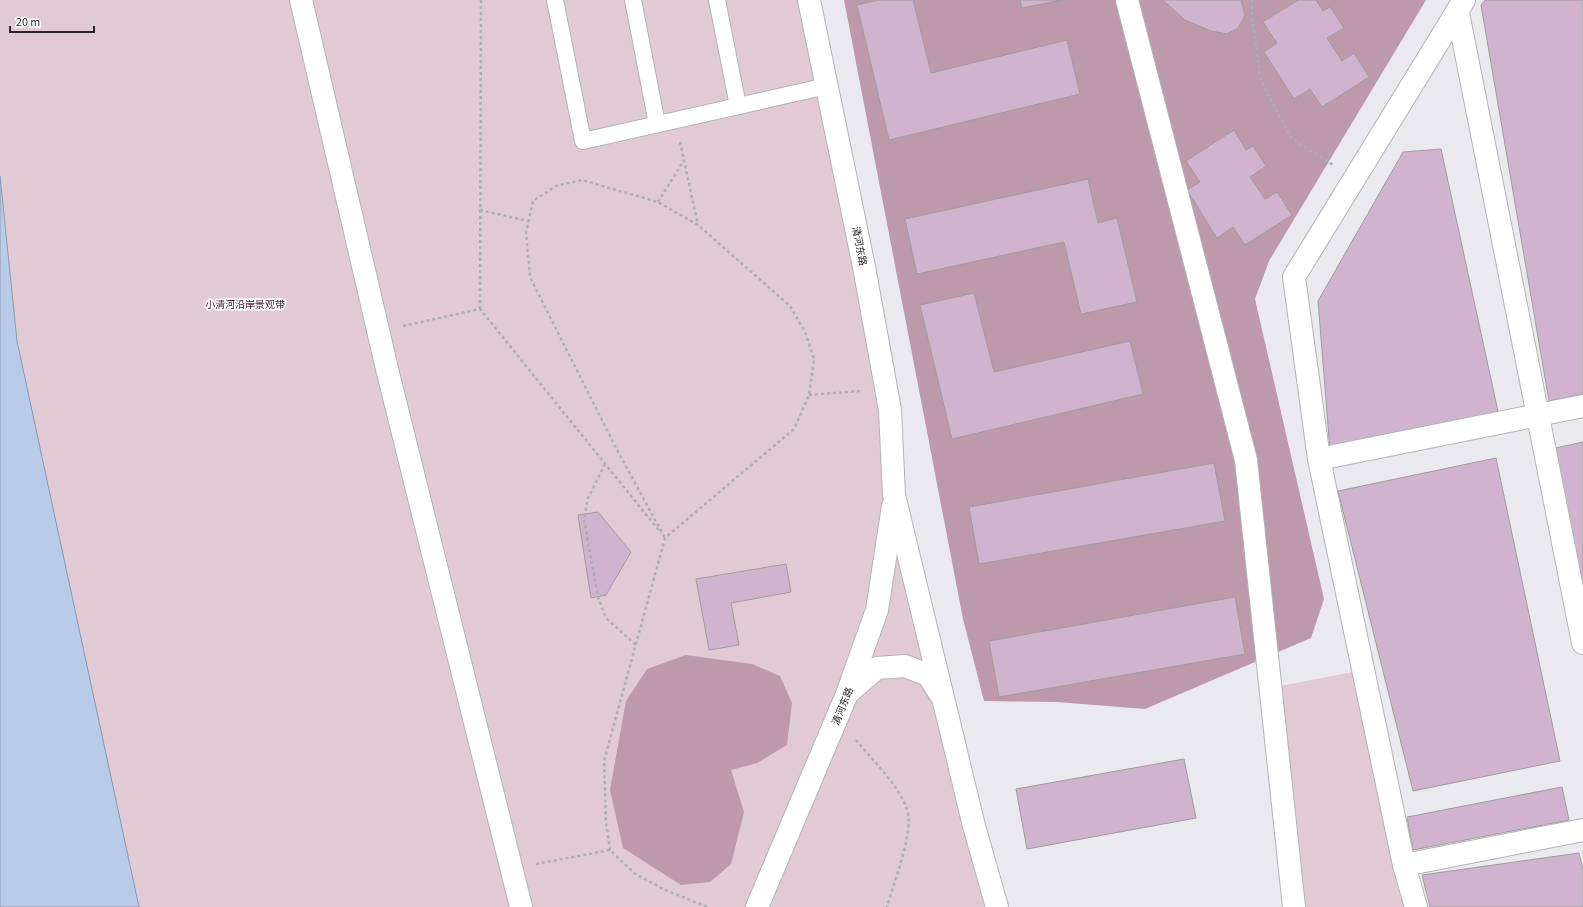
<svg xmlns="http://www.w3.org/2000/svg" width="1583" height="907" font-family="'Source Sans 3','Noto Sans SC',sans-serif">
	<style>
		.green { fill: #e1cad4 }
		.forest { fill: #bd99a9 }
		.water { fill: #b8cbe9; stroke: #8c99af }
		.building { fill: #d0b4cf; stroke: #9f9c9f }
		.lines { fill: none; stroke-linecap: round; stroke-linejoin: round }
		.service-casing { stroke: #b5b3b7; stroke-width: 18 }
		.minor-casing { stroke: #b5b3b7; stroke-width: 24 }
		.tertiary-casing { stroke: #b5b3b7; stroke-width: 24 }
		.path { stroke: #aeadb1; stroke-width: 2.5; stroke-dasharray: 3 3; stroke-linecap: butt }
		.service { stroke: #fff; stroke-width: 16 }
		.minor { stroke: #fff; stroke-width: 22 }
		.tertiary { stroke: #fff; stroke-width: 22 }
		.labels { text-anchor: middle; stroke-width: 3.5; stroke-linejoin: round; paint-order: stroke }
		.street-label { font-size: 10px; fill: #262527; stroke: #fff }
		.park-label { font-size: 10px; fill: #4e2038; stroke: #fff }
	</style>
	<rect width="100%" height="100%" fill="#eae9ed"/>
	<g class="green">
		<path d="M0,0h809l85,495 103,412h-860l-120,-566 -17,-165z"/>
		<path d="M1363,670l53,237h-122l-24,-219z"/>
	</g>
	<g class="forest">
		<path d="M844,0h582l-157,261 -14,38 69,300 -13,39 -166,71 -88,-7 -73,-1 -21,-82z"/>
		<path d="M686,655l66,9 28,12 12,27 -5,42 -30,18 -26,7 13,42 -13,52 -21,18 -29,3 -58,-37 -13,-58 16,-89 21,-32z"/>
	</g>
	<path class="water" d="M0,176l17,165 122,566h-139z"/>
	<g class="building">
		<path d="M879,0h34l18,73 136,-33 13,54 -191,46 -32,-135z"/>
		<path d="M1020,0h41l-39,8z"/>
		<path d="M1163,0h78l4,16 -7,12 -11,6 -16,-3 -26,-11z"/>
		<path d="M1298,0h18l7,11 7,-4 14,21 -17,10 15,23 12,-8 15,24 -47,30 -12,-18 -16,10 -30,-47 13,-9 -14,-21z"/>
		<path d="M1485,0h98v394l-34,7 -68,-396z"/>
		<path d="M1234,130l12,20 7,-4 13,20 -16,11 15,22 12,-7 15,23 -47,30 -12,-18 -16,11 -30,-48 13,-8 -14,-21z"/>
		<path d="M1441,149l58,267 -169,34 -12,-149 85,-149z"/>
		<path d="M1088,179l10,44 19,-5 20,84 -56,12 -17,-72 -147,32 -12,-55z"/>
		<path d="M974,293l20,79 136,-31 13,53 -191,45 -32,-134z"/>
		<path d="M1583,442v157l-32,-150z"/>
		<path d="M1496,458l64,303 -147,30 -75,-300z"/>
		<path d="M1214,463l11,58 -246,43 -10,-57z"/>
		<path d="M598,512l33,40 -25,43 -15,3 -13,-83z"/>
		<path d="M786,564l5,28 -60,11 8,42 -30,5 -13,-71z"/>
		<path d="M1235,597l10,57 -246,43 -10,-56z"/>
		<path d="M1184,759l12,59 -169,31 -11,-60z"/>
		<path d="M1562,787l7,33 -156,30 -6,-33z"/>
		<path d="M1579,853l4,16v38h-153l-8,-32z"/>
	</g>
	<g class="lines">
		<g class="service-casing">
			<g id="service">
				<path d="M555,0l28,141 244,-55"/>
				<path d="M633,0l24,124"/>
				<path d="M717,0l21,106"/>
			</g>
		</g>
		<g class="minor-casing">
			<g id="minor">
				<path d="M301,0l87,373 133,534"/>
				<path d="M1127,0l119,460 48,447"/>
				<path d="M1458,13l125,630"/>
				<path d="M1319,459l264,-53"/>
				<path d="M1404,865l179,-35"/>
				<path d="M1416,907l-12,-42 -85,-406 -25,-182 170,-277"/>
			</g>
		</g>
		<g class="tertiary-casing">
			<g id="tertiary">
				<path d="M809,0l55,267 26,143 4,85 80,331 23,81"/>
				<path d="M849,692l28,-24 28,-2 23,9 12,19"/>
				<path d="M757,907l90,-213 30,-84 16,-104"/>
			</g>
		</g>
		<g class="path">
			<path d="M1252,0v16l9,65 30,57 42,27"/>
			<path d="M680,142l18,83"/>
			<path d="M658,202l26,-42"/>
			<path d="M480,210l48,11"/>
			<path d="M480,309l1,-309"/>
			<path d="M403,326l77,-17 181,224"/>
			<path d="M809,395l51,-4"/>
			<path d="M605,464l-17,34 -4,21 14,78 8,21 30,27"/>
			<path d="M856,740c17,21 41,43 51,69 8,20 -14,76 -20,98"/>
			<path d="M610,850l-4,-28 -2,-61 61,-223 129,-109 15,-34 5,-36 -9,-27 -15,-26 -92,-81 -40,-23 -76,-22 -26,6 -23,15 -7,32 4,44 87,173 48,88"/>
			<path d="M536,864l74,-14 24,23 31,17 43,17"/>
		</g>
		<use href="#service" class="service"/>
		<use href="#minor" class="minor"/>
		<use href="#tertiary" class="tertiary"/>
	</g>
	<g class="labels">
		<g class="street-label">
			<text transform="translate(860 246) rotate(79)" y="4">清河东路</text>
			<text transform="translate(842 706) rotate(-68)" y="4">清河东路</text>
		</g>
		<g class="park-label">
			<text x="245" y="308">小清河沿岸景观带</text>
		</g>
	</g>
	<path d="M10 26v6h84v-6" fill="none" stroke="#262527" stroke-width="2"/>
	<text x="16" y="26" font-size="12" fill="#262527" stroke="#ffffff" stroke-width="3" paint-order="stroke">20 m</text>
</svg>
